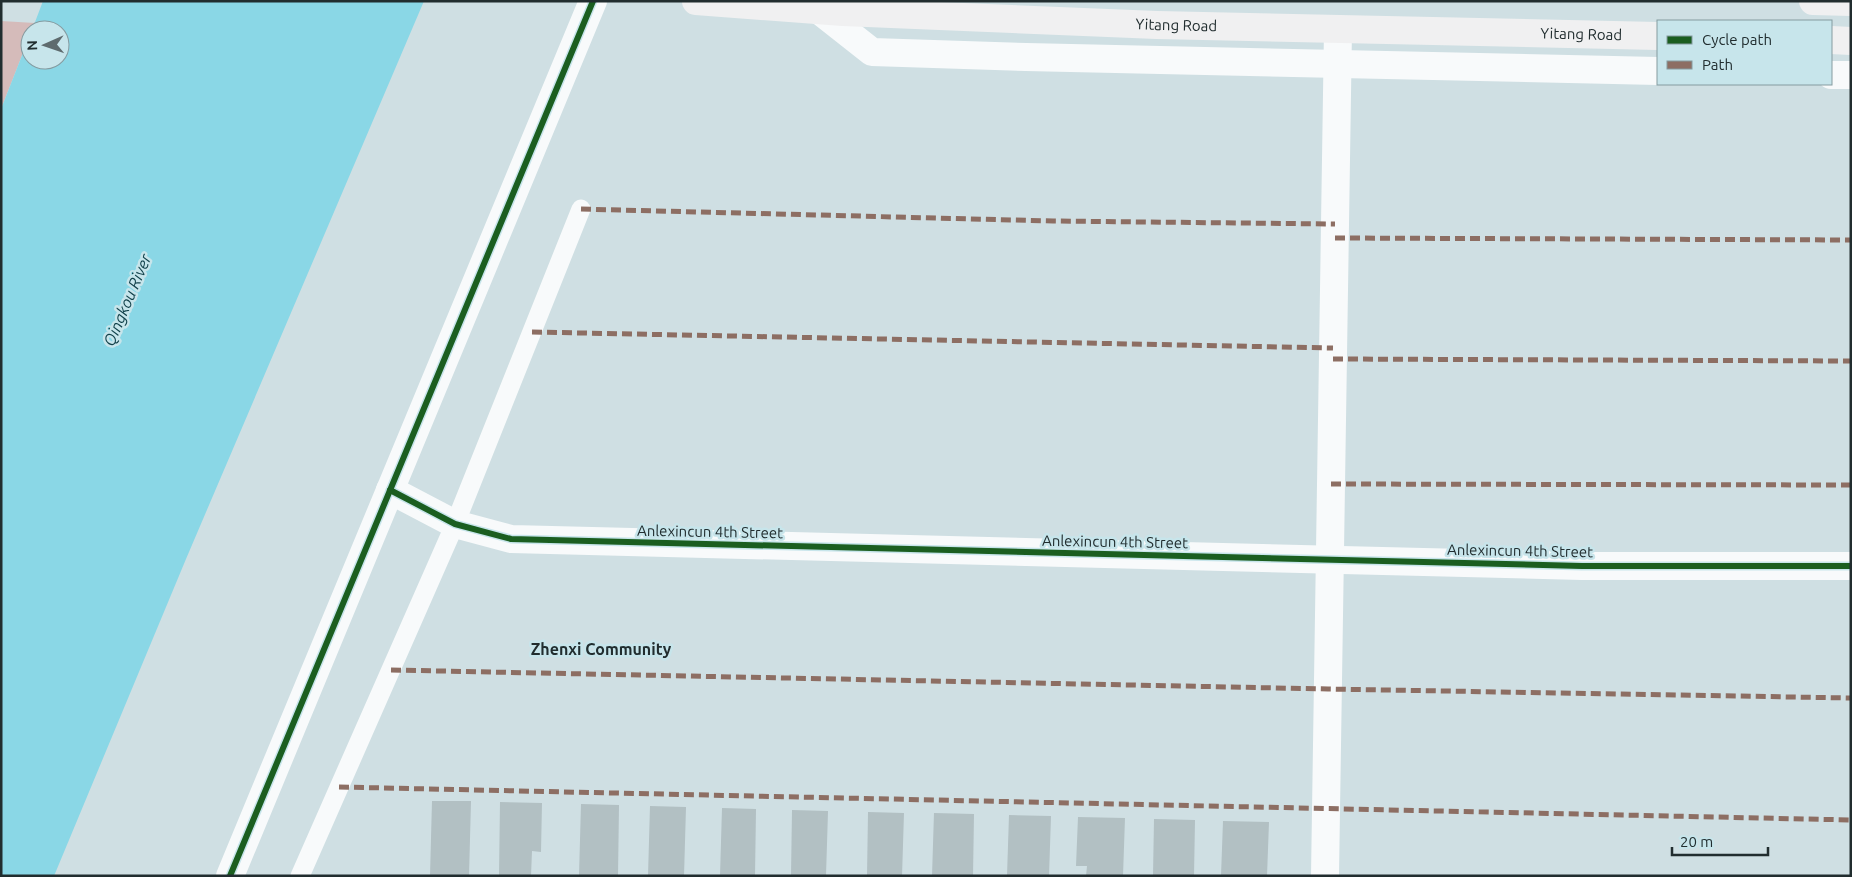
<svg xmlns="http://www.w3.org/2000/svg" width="1852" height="877" font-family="Ubuntu,sans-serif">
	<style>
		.green { fill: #d5bbba }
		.water { fill: #8ad7e6 }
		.building { fill: #b2c0c3 }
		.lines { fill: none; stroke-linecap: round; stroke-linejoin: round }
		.service { stroke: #f8fafb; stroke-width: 19 }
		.minor { stroke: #f8fafb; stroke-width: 28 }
		.secondary { stroke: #f0f0f1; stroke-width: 28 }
		.quiet { stroke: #8d6e63; stroke-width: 5; stroke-dasharray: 10 5; stroke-linecap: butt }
		.cycleway-casing { stroke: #c7e5eb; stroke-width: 9 }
		.cycleway { stroke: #1b5e20; stroke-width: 6 }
		.labels { text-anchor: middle; stroke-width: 5; stroke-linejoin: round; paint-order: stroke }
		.street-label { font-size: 15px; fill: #212d2f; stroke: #c7e5eb }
		.water-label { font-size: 16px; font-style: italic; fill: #13424b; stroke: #c7e5eb }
		.neighbourhood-label { font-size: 16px; font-weight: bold; fill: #212d2f; stroke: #c7e5eb }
	</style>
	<rect width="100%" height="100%" fill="#cfdfe3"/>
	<path class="green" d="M1,21l34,2 -3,7h-2v5l-29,74z"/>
	<path class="water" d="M43,1h381l-238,558 -132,317h-53v-767l29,-74v25h30v-30h-28z"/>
	<g class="building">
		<path d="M432,801h39l-2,75h-39z"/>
		<path d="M500,802l42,1 -1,49 -9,-1 -1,25h-32z"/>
		<path d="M581,804l38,1 -1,71h-39z"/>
		<path d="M650,806l36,1 -2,69h-36z"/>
		<path d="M722,808l34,1 -1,67h-35z"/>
		<path d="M792,810l36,1 -2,65h-35z"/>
		<path d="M868,812l36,1 -2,63h-35z"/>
		<path d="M934,813l40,1 -1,62h-41z"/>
		<path d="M1009,815l42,1 -2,60h-42z"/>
		<path d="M1078,817l47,1 -2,58h-37l1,-10h-11z"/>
		<path d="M1154,819l41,1 -1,56h-41z"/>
		<path d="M1223,821l46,1 -2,54h-46z"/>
	</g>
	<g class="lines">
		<path class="service" d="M300,876l155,-352 126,-315"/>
		<g class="minor">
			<path d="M820,11l52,41 154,5 632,14"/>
			<path d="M1831,75h20"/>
			<path d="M390,490l65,34 56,15 1071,27h269"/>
			<path d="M230,876l363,-875"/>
			<path d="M1325,876l13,-847"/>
		</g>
		<g class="secondary">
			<path id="s1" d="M696,1l147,11 314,13 501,11"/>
			<path d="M1813,1l38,1"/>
			<path d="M1831,40l20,1"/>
		</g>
		<g class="quiet">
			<path d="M581,209l472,12 282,3"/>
			<path d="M1335,238l516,2"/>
			<path d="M532,332l801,16"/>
			<path d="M1333,359l518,2"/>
			<path d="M1331,484l520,1"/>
			<path d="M391,670l937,19 523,9"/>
			<path d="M339,787l1512,33"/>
		</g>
		<g class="cycleway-casing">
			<g id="cycleway">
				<path d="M390,490l65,34 56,15 1071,27h269"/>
				<path d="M230,876l363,-875"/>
			</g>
		</g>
		<use href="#cycleway" class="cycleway"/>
	</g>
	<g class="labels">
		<g class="street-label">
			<text dy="5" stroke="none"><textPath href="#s1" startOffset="481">Yitang Road</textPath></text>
			<text dy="5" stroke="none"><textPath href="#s1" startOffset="886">Yitang Road</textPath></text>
			<text transform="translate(710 532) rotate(1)" y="5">Anlexincun 4th Street</text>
			<text transform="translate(1115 542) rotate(1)" y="5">Anlexincun 4th Street</text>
			<text transform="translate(1520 551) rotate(1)" y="5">Anlexincun 4th Street</text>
		</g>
		<g class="water-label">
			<text transform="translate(127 300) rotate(-67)" y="6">Qingkou River</text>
		</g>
		<g class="neighbourhood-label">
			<text x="601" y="655">Zhenxi Community</text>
		</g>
	</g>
	<rect width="1852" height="877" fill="none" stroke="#212d2f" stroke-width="5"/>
	<rect x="1657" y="20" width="175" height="65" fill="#c7e5eb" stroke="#859ba0"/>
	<rect x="1667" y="36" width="25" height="8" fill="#1b5e20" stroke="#859ba0"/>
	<text x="1702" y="45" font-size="15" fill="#212d2f">Cycle path</text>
	<rect x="1667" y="61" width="25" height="8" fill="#8d6e63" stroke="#859ba0"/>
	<text x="1702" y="70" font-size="15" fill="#212d2f">Path</text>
	<g transform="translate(45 45) rotate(268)"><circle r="24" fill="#c7e5eb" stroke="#859ba0"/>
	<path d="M0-4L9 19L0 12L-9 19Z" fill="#5e6b6e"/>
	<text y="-8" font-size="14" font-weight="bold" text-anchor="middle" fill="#212d2f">N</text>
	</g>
	<path d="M1672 847v8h96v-8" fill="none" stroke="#212d2f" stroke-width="2.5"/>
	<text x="1680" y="847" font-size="15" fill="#212d2f" stroke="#c7e5eb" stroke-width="4" paint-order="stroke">20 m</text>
</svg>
